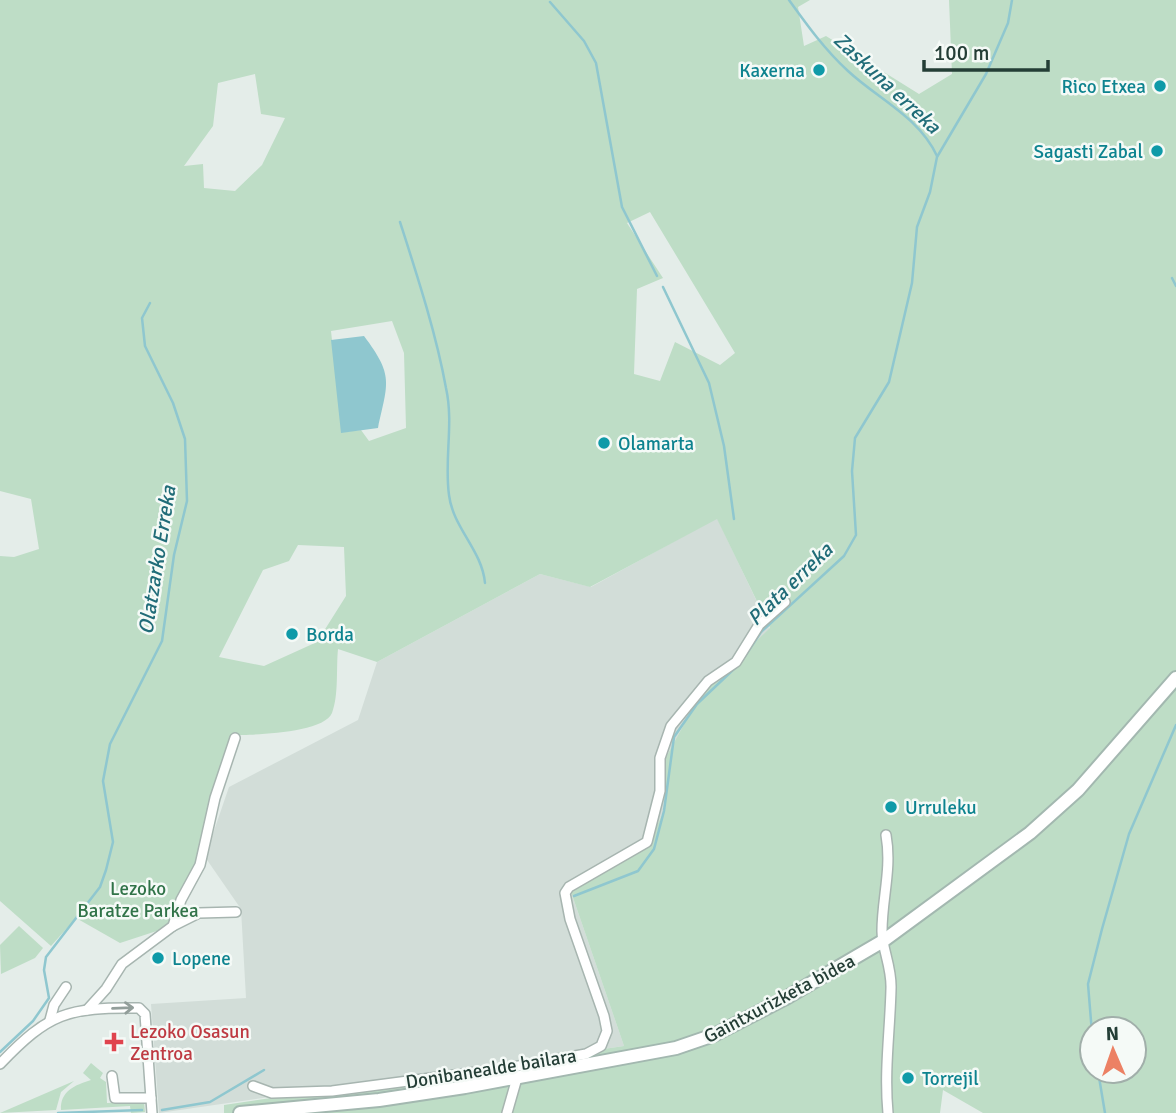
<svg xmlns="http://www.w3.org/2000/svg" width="1176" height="1113" font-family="Signika,sans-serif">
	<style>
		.built { fill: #d2ddd8 }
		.green { fill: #beddc6; fill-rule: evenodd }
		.water { fill: #8fc7cf }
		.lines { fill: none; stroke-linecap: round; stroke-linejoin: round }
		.stream { stroke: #8fc7cf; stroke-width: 2.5 }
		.street-casing { stroke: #a7b5b0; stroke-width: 12 }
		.secondary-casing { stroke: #a3b8b0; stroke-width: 16 }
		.street { stroke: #fff; stroke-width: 9 }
		.secondary { stroke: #fff; stroke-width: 12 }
		.oneway { stroke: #929e9a }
		.culture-dot { fill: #0f9aa8; stroke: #f5faf7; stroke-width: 2.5 }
		.health-dot { fill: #e0444e; stroke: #f5faf7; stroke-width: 2.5 }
		.labels { text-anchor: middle; stroke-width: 5; stroke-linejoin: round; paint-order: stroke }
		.culture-label { font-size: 19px; fill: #0d838f; stroke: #f5faf7; text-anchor: start }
		.park-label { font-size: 19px; fill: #307348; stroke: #f5faf7 }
		.street-label { font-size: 19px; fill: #243e36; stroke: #f5faf7 }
		.health-label { font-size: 19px; fill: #be3a42; stroke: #f5faf7; text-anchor: start }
		.water-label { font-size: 21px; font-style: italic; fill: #206c78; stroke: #f5faf7 }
	</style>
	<rect width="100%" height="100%" fill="#e4ede9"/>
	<path class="built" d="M717,518l53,111 -70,66 -35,64 -1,52 -16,32 -79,43 55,160 -465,67 -8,-109 95,-6 -5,-89 -36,-52 24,-70 129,-67 19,-58 163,-88 51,13z"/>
	<g class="green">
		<path d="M0,0h810l-12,7 6,39 22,-10 93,58 33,-20 -3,-74h227v1113h-193l-40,-23 -3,23h-716v-8l400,-59 -55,-160 79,-43 16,-32 1,-52 35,-64 70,-67 -53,-109 -127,68 -50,-13 -163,88 -39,-13c-2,19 1,46 -6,64 -8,20 -78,22 -98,22l-26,84 -4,2v28l-35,78 -49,16 -44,-25 -25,28 -51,-45v-345l14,1 25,-8 -8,-50 -31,-8zM255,74l6,40 24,4 -23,47 -27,26 -31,-3 -1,-24 -19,2 29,-40 5,-43zM650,212l85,141 -15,12 -45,-23 -15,39 -26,-7 3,-85 26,-11 -36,-55zM392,321l12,32 2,75 -37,13 -8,-11 -19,2 -11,-101zM298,545l46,2 2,49 -29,46 -53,24 -45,-9 44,-87 26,-9zM1092,1029h42v42h-42z"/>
		<path d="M19,926l24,22 -8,10 -34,16 -1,-29z"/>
		<path d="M91,1063l12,10 -3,5 6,4 1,21 37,-1 1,10 -14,1 -1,-7 -69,4c-1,-19 14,-25 30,-30l-8,-7z"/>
		<path d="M74,1081l-13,11 -5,18 -56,3z"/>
	</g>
	<path class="water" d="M364,336c30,40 24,46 14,92l-37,5 -10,-93z"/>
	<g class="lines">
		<g class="stream">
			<path d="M789,0c18,25 36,50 59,71 30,28 71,46 89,85"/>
			<path d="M550,2l34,39 12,22 26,144 35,69"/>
			<path d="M400,222c17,53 36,111 46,166 8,36 -2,71 3,107 4,33 33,55 36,88"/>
			<path d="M1172,278l4,8"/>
			<path d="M663,287l46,96 15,63 10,73"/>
			<path d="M743,659l18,-27 83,-76 12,-21 -4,-64 3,-33 34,-56 23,-99 5,-56 13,-35 7,-35 49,-83 22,-51 4,-23"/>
			<path d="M574,896l64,-25 16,-22 10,-38 10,-74 23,-33 39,-37"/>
			<path d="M1092,1033l-4,-49 14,-55 27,-95 47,-109"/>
			<path d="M0,1052l33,-31 16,-23 -5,-28 2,-13 54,-70 6,-17 7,-28 -10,-61 7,-37 52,-103 12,-86 13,-54 -2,-62 -12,-36 -28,-57 -3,-28 8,-15"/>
			<path d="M1098,1071l7,42"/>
			<path d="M162,1110l48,-8 54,-32"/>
			<path d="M58,1113l84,-3"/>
		</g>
		<g class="street-casing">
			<g id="street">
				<path d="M886,835c6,34 -4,63 -4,96 0,18 10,36 9,58 -1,42 -7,82 -3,124"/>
				<path d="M173,926l8,-26 19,-35 15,-67 20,-60"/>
				<path d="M87,1010l19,-21 16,-25 51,-38 26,-13 37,-1"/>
				<path d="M50,1020l4,-15 12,-18"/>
				<path d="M0,1064c49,-51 67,-57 139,-56l6,6 7,99"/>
				<path d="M112,1076l3,22h36"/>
				<path d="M253,1086l19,7 60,-2 175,-23 79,-14 15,-8 6,-15 -3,-15 -34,-97 -5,-26 4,-6 78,-45 13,-51v-33l11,-32 37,-45 28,-19 23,-37 26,-23"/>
				<path d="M507,1113l10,-35"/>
			</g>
		</g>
		<g class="secondary-casing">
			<path id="secondary" d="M240,1113l139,-13 86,-13 211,-39 38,-13 70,-36 99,-58 147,-108 48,-43 98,-112"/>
		</g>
		<use href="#street" class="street"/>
		<use href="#secondary" class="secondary"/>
	</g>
	<defs><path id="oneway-shaft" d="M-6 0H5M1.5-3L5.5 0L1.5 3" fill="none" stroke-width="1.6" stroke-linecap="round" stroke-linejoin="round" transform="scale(1.75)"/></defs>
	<use class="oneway" href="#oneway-shaft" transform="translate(123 1008) rotate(-2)"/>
	<g class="culture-dot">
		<circle cx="819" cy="70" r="7"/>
		<circle cx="1160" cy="86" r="7"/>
		<circle cx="1157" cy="151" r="7"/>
		<circle cx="604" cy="443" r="7"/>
		<circle cx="292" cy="634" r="7"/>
		<circle cx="891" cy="807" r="7"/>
		<circle cx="158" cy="958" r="7"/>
		<circle cx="908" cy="1078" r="7"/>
	</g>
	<path class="health-dot" d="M110.5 1031.5h7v7h7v7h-7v7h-7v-7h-7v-7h7z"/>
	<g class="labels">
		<g class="culture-label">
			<text x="805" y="77" text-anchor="end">Kaxerna</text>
			<text x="1146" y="93" text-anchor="end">Rico Etxea</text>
			<text x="1143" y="158" text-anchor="end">Sagasti Zabal</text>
			<text x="618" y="450">Olamarta</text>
			<text x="306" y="641">Borda</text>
			<text x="905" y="814">Urruleku</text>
			<text x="172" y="965">Lopene</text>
			<text x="922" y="1085">Torrejil</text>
		</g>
		<g class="park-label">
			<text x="138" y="895">Lezoko<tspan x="138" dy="22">Baratze Parkea</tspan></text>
		</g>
		<g class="street-label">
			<text transform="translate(779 998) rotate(-28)" y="7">Gaintxurizketa bidea</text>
			<text transform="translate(491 1068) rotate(-9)" y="7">Donibanealde bailara</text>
		</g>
		<g class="health-label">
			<text x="130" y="1038">Lezoko Osasun<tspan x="130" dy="22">Zentroa</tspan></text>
		</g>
		<g class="water-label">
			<text transform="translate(887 83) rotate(43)" y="7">Zaskuna erreka</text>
			<text transform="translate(157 560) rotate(-81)" y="7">Olatzarko Erreka</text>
			<text transform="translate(790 584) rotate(-44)" y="7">Plata erreka</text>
		</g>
	</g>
	<g transform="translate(1113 1050) rotate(358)"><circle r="33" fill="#f5faf7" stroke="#a1afaa" stroke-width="2"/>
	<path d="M0-5L12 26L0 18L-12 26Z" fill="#ec8164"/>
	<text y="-10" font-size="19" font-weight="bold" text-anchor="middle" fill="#243e36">N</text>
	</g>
	<path d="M924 60v10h124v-10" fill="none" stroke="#243e36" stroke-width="3.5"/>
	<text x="934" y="60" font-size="21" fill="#243e36" stroke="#f5faf7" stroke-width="5" paint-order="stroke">100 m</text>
</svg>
